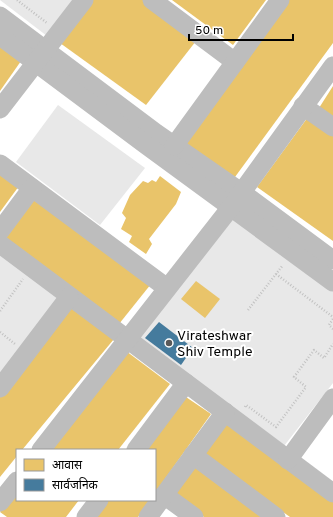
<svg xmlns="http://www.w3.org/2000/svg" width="333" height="517" font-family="Overpass,'Noto Sans Devanagari',sans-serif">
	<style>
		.green { fill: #e8e8e8 }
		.homes { fill: #e9c46a }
		.public { fill: #457b9d }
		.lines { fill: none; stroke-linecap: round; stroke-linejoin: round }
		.path { stroke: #c2c2c2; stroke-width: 2.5; stroke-dasharray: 1 2; stroke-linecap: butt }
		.minor { stroke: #bdbdbd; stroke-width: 19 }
		.poi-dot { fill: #595959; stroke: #fff; stroke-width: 1.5 }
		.labels { text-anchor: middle; stroke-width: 4; stroke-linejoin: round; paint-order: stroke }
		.poi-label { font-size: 14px; fill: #000; stroke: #fff; text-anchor: start }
	</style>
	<rect width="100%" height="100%" fill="#fff"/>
	<g class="green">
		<path d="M0,0h73l-26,36z"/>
		<path d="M58,105l87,63 -45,57 -84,-63z"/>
		<path d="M232,215l101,74v94l-49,63 -146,-109z"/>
		<path d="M0,248l63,49 -63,81z"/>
	</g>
	<g class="homes">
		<path d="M92,0h51l53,41 -50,64 -86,-62z"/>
		<path d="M172,0h94l-33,45z"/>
		<path d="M288,0h45v43l-98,134 -51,-34z"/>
		<path d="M0,46l21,15 -21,30z"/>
		<path d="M333,86v31l-14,-9z"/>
		<path d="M308,117l25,19v105l-76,-54z"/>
		<path d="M0,172l19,14 -19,26z"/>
		<path d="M160,176l21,16 -5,12 -27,35 3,5 -6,10 -17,-12 3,-6 -11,-7 5,-11 -4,-5 8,-18 13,-14 5,2 4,-3 4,2z"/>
		<path d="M34,194l117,90 -32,40 -116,-86z"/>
		<path d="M196,281l24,18 -15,19 -24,-19z"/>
		<path d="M69,305l45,34 -92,111h-5v6l-17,21v-83z"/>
		<path d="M126,351l44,33 -52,66h-70z"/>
		<path d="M183,395l28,19 -56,79v-43h-12z"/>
		<path d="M226,420l107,81v16h-43l-89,-64z"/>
		<path d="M193,464l73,53h-62l-32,-23z"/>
		<path d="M17,490v10h62l-13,17h-59l-7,-5z"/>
		<path d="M106,500h44l-12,17h-44z"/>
	</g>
	<path class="public" d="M159,322l34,26 -12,17 -36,-27z"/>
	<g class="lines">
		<g class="path">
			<path d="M17,0l30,23"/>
			<path d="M276,274l57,43"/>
			<path d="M248,310l35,-45"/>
			<path d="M0,311l23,-32"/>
			<path d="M333,319l-4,6 4,4"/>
			<path d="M0,332l15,12"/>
			<path d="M245,407l1,-2 30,22 30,-40 -12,-10 20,-27 10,8 9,-14"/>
		</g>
		<g class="minor">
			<path d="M152,0l83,62"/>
			<path d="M0,16l156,117 85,59 92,68"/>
			<path d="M0,36l146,109 187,137"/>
			<path d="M303,106l30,21"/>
			<path d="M0,109l84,-109"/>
			<path d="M174,146l106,-146"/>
			<path d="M0,164l167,124"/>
			<path d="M0,231l32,-43"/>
			<path d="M0,244l333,249"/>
			<path d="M0,388l69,-91"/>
			<path d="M41,450l190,-243 102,-141"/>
			<path d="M136,450l50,-67"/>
			<path d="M193,455l83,62"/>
			<path d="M288,460l45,-62"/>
			<path d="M164,495l30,22"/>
			<path d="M0,502l17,-21"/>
			<path d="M86,517l13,-17"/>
			<path d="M148,517l77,-105"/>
		</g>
	</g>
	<circle class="poi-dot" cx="169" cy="343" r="4"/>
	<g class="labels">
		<g class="poi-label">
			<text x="177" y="340">Virateshwar<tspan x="177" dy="16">Shiv Temple</tspan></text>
		</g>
	</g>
	<rect x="16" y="449" width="140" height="52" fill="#ffffff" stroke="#999999"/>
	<rect x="24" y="459" width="20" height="12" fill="#e9c46a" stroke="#999999"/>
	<text x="52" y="469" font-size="12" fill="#000000">आवास</text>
	<rect x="24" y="479" width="20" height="12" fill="#457b9d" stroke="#999999"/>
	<text x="52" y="489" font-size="12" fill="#000000">सार्वजनिक</text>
	<path d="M189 34v6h104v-6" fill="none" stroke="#000000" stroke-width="2"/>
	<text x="195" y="34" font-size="12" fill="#000000" stroke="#ffffff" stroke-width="3" paint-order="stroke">50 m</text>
</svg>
